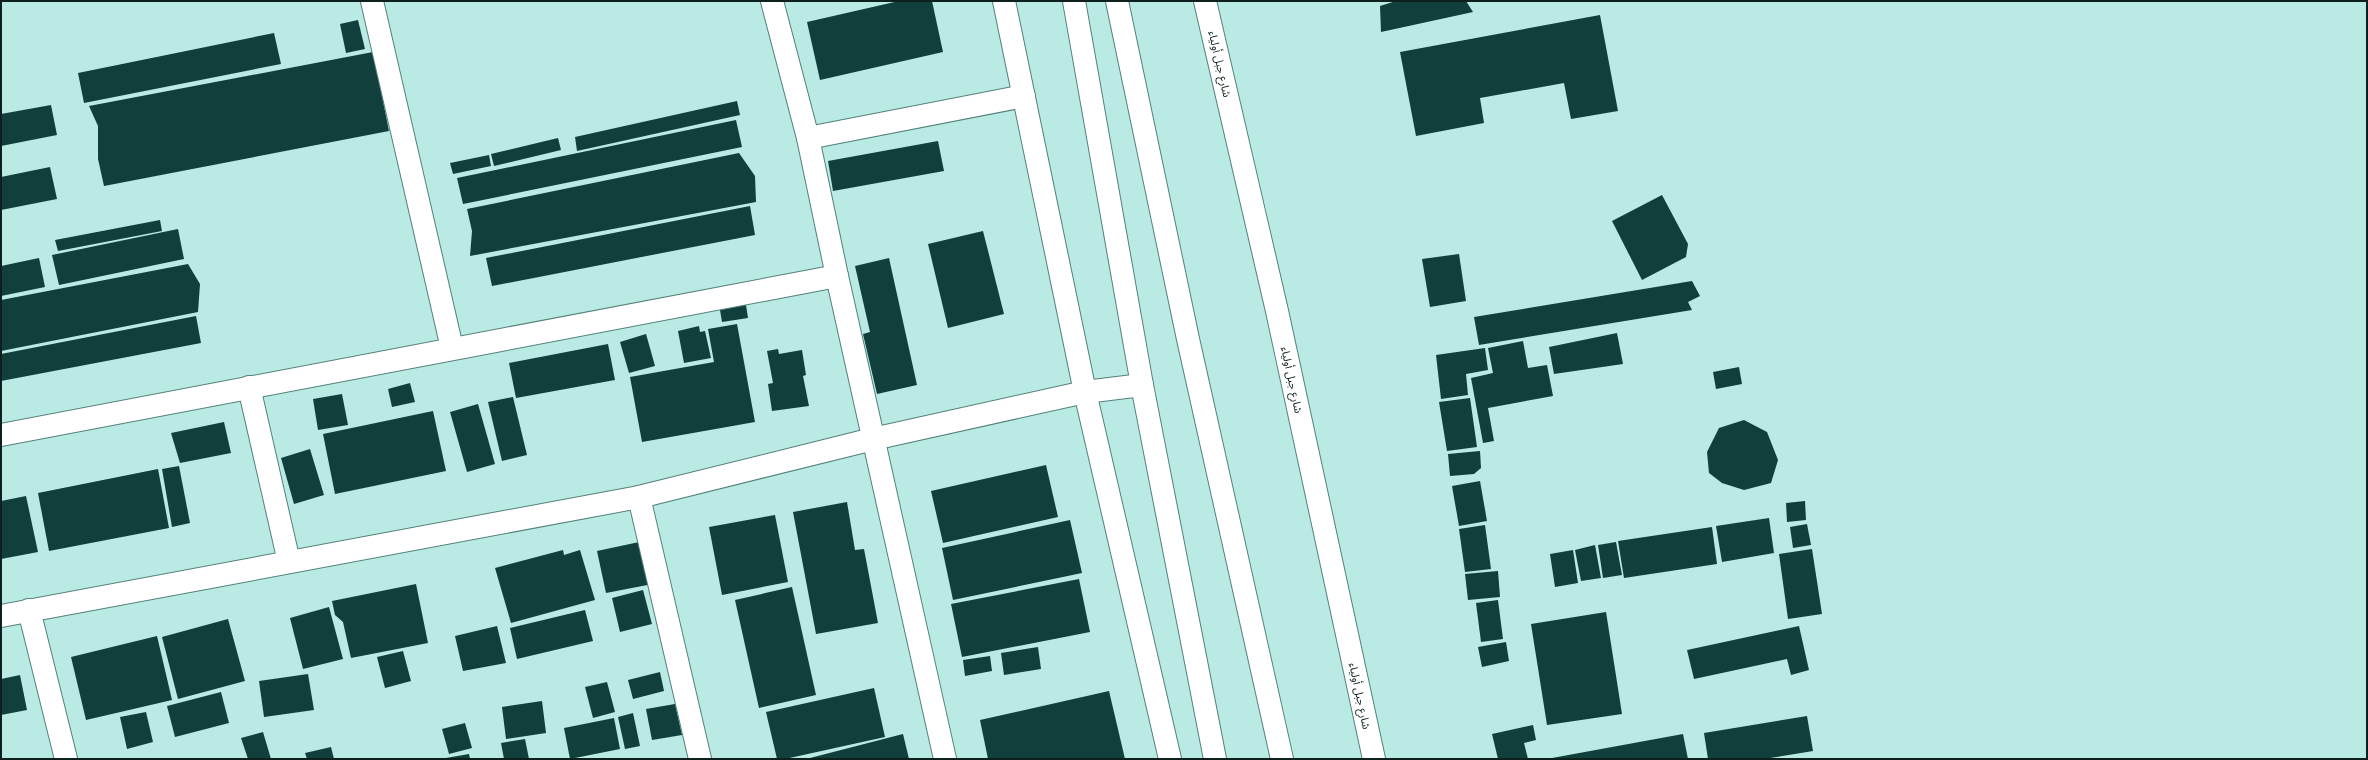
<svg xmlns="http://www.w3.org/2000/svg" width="2368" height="760" font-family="Quicksand,'Noto Sans Arabic',sans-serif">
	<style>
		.building { fill: #113f3b }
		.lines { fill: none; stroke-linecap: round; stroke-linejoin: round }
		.street-casing { stroke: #53807b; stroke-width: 24 }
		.primary-casing { stroke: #53807b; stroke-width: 24 }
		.street { stroke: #fff; stroke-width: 22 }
		.primary { stroke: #fff; stroke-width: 22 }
		.labels { text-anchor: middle; stroke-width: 4; stroke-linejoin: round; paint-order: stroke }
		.street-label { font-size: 11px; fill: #0e201e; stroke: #fff }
	</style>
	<rect width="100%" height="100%" fill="#baeae4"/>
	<g class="building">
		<path d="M899,1h33l11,51 -123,28 -13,-58z"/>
		<path d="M1396,1h70l7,11 -92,20 -1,-26z"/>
		<path d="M1600,15l18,96 -47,8 -7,-36 -84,15 4,25 -68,13 -16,-84z"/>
		<path d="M358,20l7,29 -19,4 -6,-29z"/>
		<path d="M274,33l7,31 -197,39 -6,-30z"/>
		<path d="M373,52l16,79 -285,55 -6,-27v-33l-9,-20z"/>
		<path d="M737,101l3,14 -163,36 -2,-14z"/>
		<path d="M51,105l6,30 -56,11v-32z"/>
		<path d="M736,120l6,27 -279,57 -6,-26z"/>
		<path d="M558,138l3,12 -67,16 -3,-12z"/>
		<path d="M938,141l6,30 -111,20 -5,-30z"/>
		<path d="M739,153l16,23 1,26 -286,54 2,-25 -5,-22z"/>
		<path d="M489,155l2,11 -38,8 -3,-11z"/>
		<path d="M50,167l7,32 -56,11v-33z"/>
		<path d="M1662,195l26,49 -2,13 -44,23 -30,-59z"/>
		<path d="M750,206l5,29 -263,51 -6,-28z"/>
		<path d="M160,220l2,11 -104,20 -3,-11z"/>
		<path d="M178,229l6,30 -125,26 -7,-30z"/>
		<path d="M983,231l21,83 -56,14 -20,-84z"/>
		<path d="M1459,254l7,47 -36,6 -8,-48z"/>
		<path d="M39,258l6,29 -44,9v-30z"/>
		<path d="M889,258l28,127 -40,9 -14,-60 7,-2 -15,-66z"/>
		<path d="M188,264l12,20 -2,28 -197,39v-51z"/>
		<path d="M1692,281l8,15 -12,6 4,8 -213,35 -5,-28z"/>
		<path d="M746,305l2,13 -26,4 -2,-12z"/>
		<path d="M196,316l5,27 -200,38v-27z"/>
		<path d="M737,324l18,98 -113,20 -12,-65 84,-15 -6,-33z"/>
		<path d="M699,326l1,6 5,-1 6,27 -27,5 -6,-32z"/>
		<path d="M1617,333l6,31 -69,10 -5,-27z"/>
		<path d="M646,334l9,32 -26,7 -9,-31z"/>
		<path d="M1523,341l5,27 19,-3 6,31 -65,12 6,33 -11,2 -12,-65 22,-5 -5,-25z"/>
		<path d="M608,344l7,36 -99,18 -7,-35z"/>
		<path d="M1485,348l3,22 -22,4 2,21 -27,4 -5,-44z"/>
		<path d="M778,349l1,5 23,-4 4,25 -3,1 6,30 -37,5 -4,-27 5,-1 -6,-32z"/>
		<path d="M1739,367l3,17 -26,5 -3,-17z"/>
		<path d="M410,383l5,19 -23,5 -4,-18z"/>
		<path d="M342,394l6,31 -30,5 -5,-31z"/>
		<path d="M513,397l14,58 -25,6 -14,-59z"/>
		<path d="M1470,398l7,49 -30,4 -8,-49z"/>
		<path d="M478,404l17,60 -28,8 -17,-60z"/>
		<path d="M433,411l13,60 -111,23 -12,-60z"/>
		<path d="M1744,420l23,12 11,28 -7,23 -27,7 -22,-7 -13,-10 -2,-21 12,-24z"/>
		<path d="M224,422l7,31 -51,10 -9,-30z"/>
		<path d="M310,449l14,46 -30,9 -13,-46z"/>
		<path d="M1480,451l1,17 -7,6 -24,2 -2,-22z"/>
		<path d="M1046,465l12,52 -115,26 -12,-52z"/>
		<path d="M179,466l11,57 -18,4 -10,-58z"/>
		<path d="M158,469l11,59 -120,23 -11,-58z"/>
		<path d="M1480,481l7,40 -28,5 -7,-40z"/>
		<path d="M26,496l12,56 -37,7v-58z"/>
		<path d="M1805,501l1,19 -19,2 -1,-19z"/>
		<path d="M847,502l8,48 9,-1 14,74 -62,11 -23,-122z"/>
		<path d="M775,515l13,67 -66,13 -13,-68z"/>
		<path d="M1769,518l5,35 -52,9 -6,-36z"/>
		<path d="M1070,520l12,53 -129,27 -11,-52z"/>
		<path d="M1807,524l4,21 -18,3 -3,-21z"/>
		<path d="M1485,525l6,44 -26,3 -6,-43z"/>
		<path d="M1712,527l5,37 -93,14 -6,-37z"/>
		<path d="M658,538l10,43 -62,12 -9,-42z"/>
		<path d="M1616,542l6,33 -19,3 -5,-33z"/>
		<path d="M1595,545l6,33 -20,3 -6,-31z"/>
		<path d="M1812,549l10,65 -34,5 -9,-65z"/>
		<path d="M563,550l1,5 16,-5 15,50 -84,23 -16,-55z"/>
		<path d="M1573,550l5,33 -23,4 -5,-33z"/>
		<path d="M1498,571l2,26 -32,3 -3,-26z"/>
		<path d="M1079,579l11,53 -128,25 -11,-53z"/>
		<path d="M416,584l12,59 -77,15 -8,-36 -8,-7 -3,-14z"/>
		<path d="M792,587l24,108 -57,13 -24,-108z"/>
		<path d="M643,590l9,34 -32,8 -8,-34z"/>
		<path d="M1498,600l5,39 -22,3 -5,-39z"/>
		<path d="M329,607l14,52 -40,10 -13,-51z"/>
		<path d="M585,610l8,31 -76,18 -7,-31z"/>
		<path d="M1606,612l16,102 -75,11 -16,-101z"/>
		<path d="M228,619l17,62 -67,18 -16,-62z"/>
		<path d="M497,626l9,37 -43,8 -8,-35z"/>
		<path d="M1799,626l10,44 -18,5 -4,-16 -93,20 -7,-29z"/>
		<path d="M157,636l15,64 -86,20 -15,-63z"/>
		<path d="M1506,642l3,19 -27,6 -4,-20z"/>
		<path d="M1038,647l3,22 -37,6 -3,-22z"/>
		<path d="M403,651l8,30 -26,7 -8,-31z"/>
		<path d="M990,656l2,15 -27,5 -2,-16z"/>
		<path d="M660,672l4,19 -31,8 -5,-19z"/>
		<path d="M308,674l6,36 -50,7 -5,-36z"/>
		<path d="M20,675l7,35 -26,5v-36z"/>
		<path d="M607,682l8,30 -22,6 -8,-31z"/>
		<path d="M874,688l11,49 -100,22h-8l-11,-47z"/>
		<path d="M1109,691l16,68h-137l-8,-39z"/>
		<path d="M221,692l8,31 -54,14 -8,-31z"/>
		<path d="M542,701l4,32 -40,6 -4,-32z"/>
		<path d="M675,704l7,31 -30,5 -6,-31z"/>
		<path d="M146,712l7,30 -26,7 -7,-32z"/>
		<path d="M633,713l7,33 -15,3 -7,-32z"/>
		<path d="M1807,716l6,35 -49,8h-56l-4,-26z"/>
		<path d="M614,718l6,31 -50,10 -6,-31z"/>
		<path d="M465,723l7,25 -23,6 -7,-25z"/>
		<path d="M1533,725l3,15 -12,3 4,16h-30l-6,-25z"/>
		<path d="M263,732l8,27h-23l-7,-21z"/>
		<path d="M903,734l6,25h-99v-1z"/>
		<path d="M1683,734l5,25h-136v-1z"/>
		<path d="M525,739l4,20h-25l-3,-16z"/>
		<path d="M331,747l3,12h-27l-2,-6z"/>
		<path d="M469,754l1,5h-24v-1z"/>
	</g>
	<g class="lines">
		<g class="street-casing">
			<g id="street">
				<path d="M372,1l80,347"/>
				<path d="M772,1l36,137 29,138 108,483"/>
				<path d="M1004,1l81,391 85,367"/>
				<path d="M1074,1l68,384 73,374"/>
				<path d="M808,138l216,-42"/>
				<path d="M249,387l40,175"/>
				<path d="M1,435l836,-159"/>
				<path d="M639,497l61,262"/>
				<path d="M29,610l37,149"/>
				<path d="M1,616l638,-119 234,-58 212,-47 57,-7"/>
			</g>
		</g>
		<g class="primary-casing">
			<g id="primary">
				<path d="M1117,1l71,338 94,420"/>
				<path d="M1205,1l72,310 97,448"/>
			</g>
		</g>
		<use href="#street" class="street"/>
		<use href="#primary" class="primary"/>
	</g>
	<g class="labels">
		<g class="street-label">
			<text transform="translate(1220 64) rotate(77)" y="4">شارع جبل أولياء</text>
			<text transform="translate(1292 380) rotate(78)" y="4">شارع جبل أولياء</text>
			<text transform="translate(1360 696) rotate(78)" y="4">شارع جبل أولياء</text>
		</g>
	</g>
	<rect width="2368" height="760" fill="none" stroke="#0e201e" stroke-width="4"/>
</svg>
